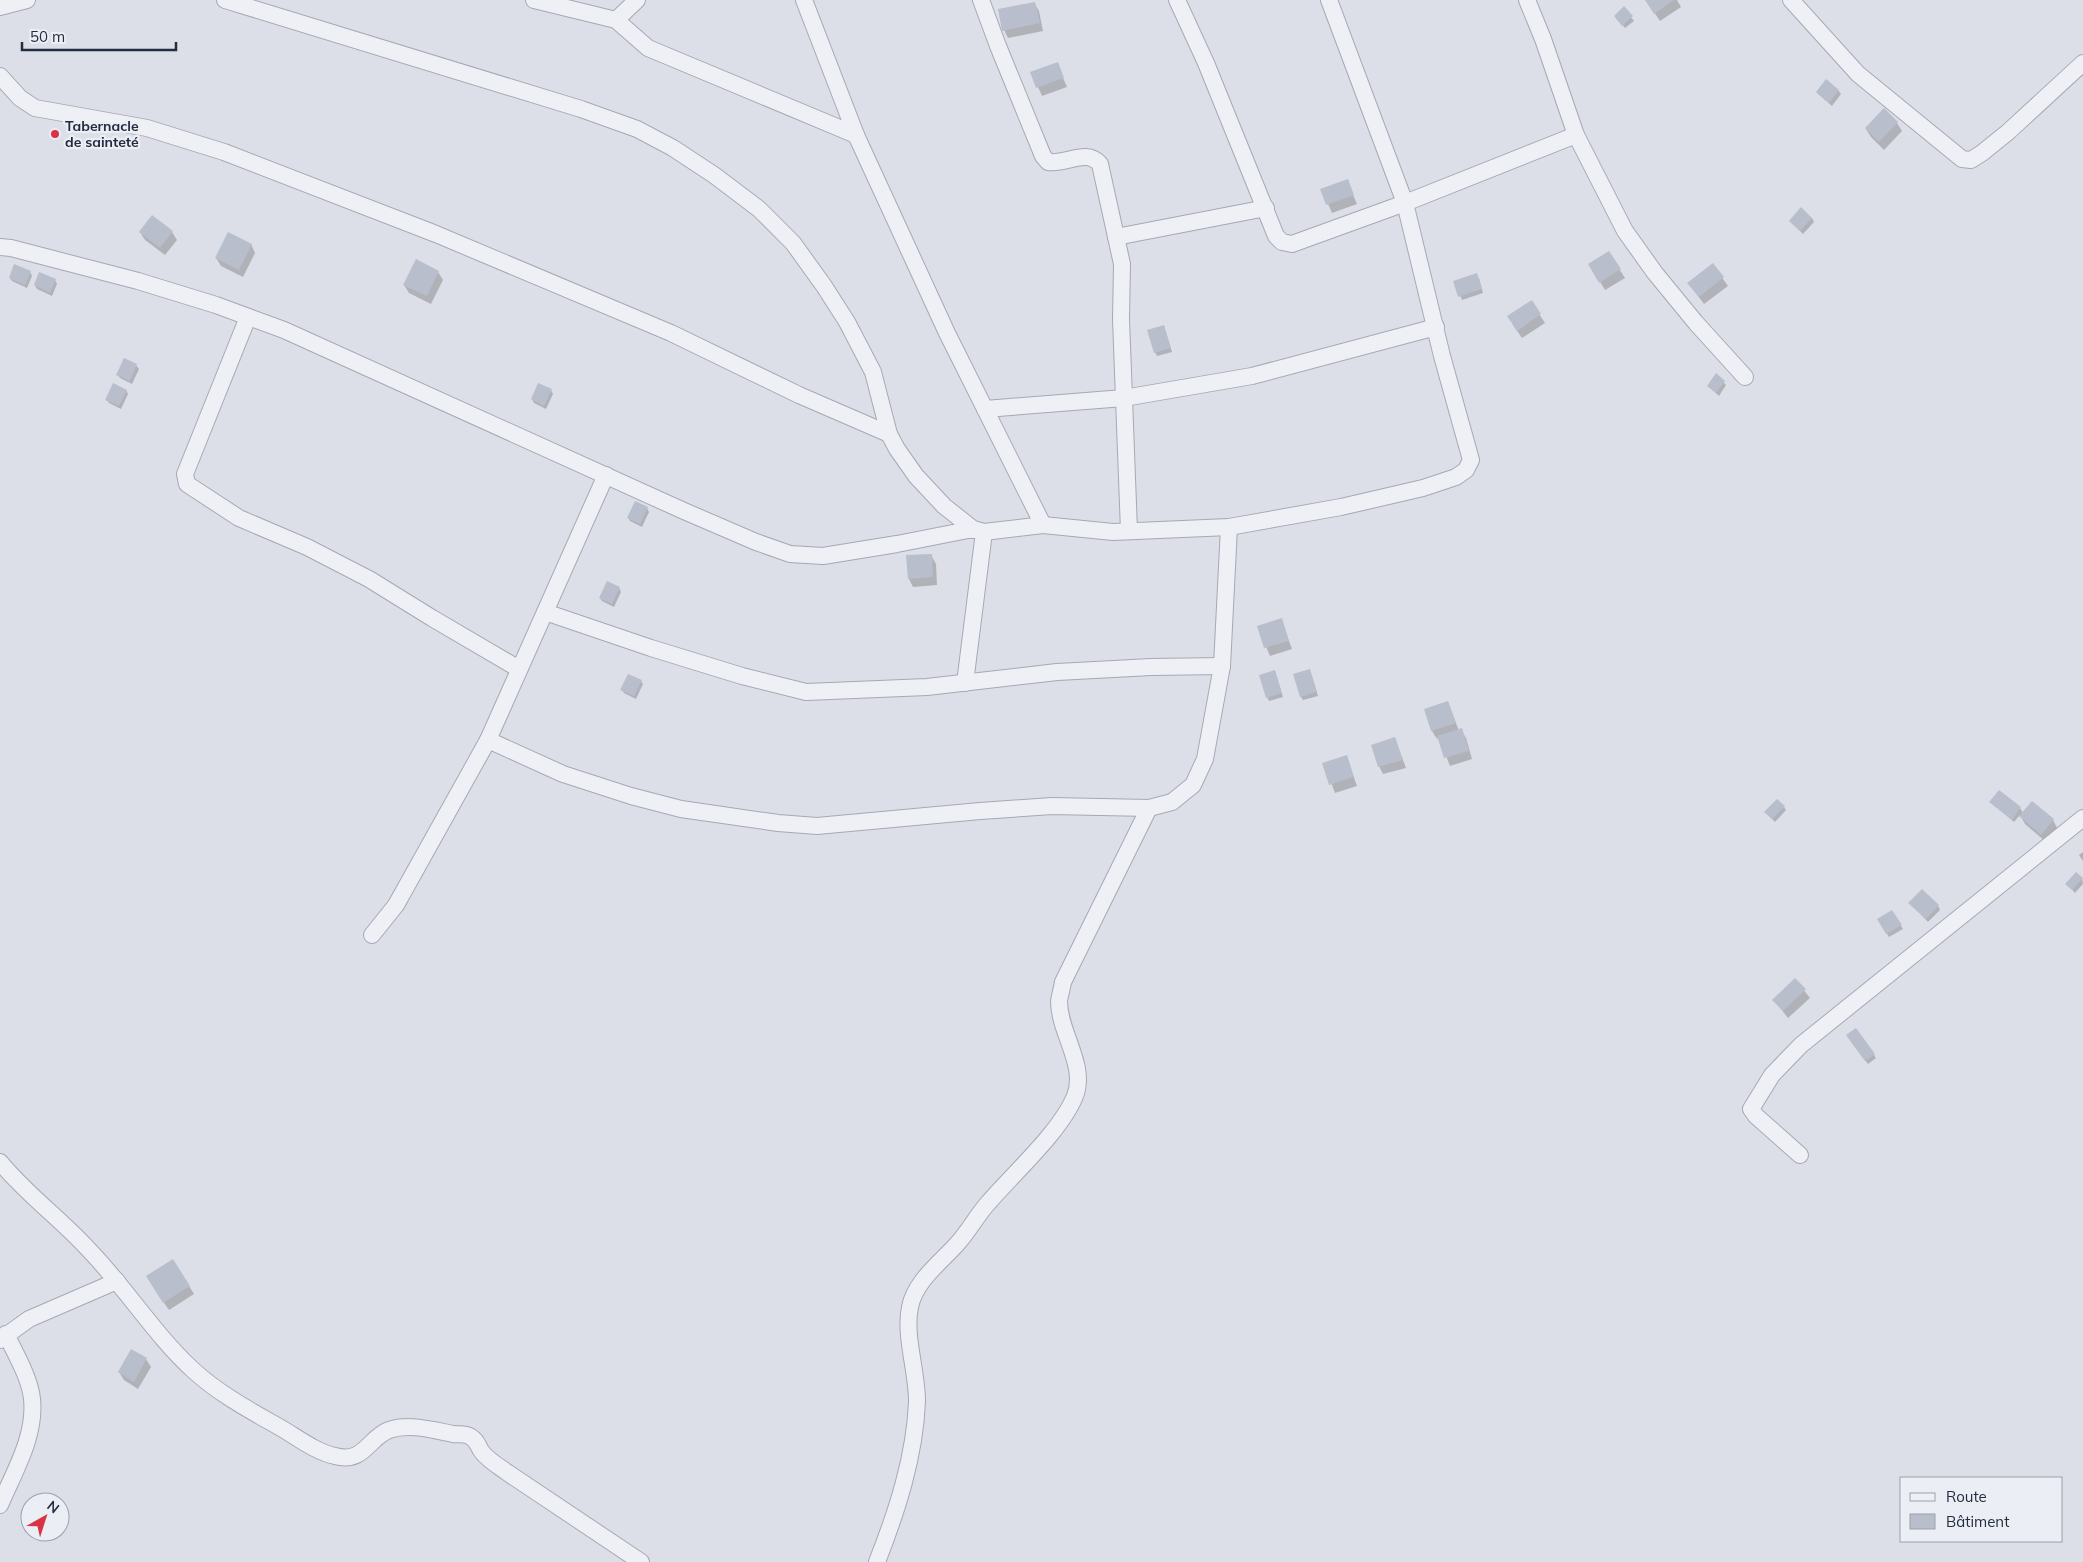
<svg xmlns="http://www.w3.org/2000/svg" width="2083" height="1562" font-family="Mulish,sans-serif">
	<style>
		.shadow { fill: #0003 }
		.building { fill: #b8becb }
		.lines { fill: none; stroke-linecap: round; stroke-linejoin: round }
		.street-casing { stroke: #a5a9b5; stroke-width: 18 }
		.street { stroke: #eef0f5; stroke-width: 16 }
		.poi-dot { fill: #d93442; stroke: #ebeef5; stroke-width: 2 }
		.labels { text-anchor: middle; stroke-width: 4.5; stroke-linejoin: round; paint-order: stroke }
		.poi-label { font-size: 14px; font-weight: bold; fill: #242c3f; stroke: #ebeef5; text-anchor: start }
	</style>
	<rect width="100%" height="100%" fill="#dcdfe7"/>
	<g class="shadow">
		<path d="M1646,0h31l4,7 -21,14z"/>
		<path d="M1034,3l5,8 4,20 -35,7 -4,-8z"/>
		<path d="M1624,8l10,13 -9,7 -8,-9z"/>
		<path d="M1057,64l10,23 -25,9 -10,-23z"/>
		<path d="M1838,90l3,4 -9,12 -15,-13z"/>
		<path d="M1884,110l13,13 5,8 -18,19 -13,-13 -5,-8z"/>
		<path d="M1347,181l10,23 -25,9 -10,-23z"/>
		<path d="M1812,218l2,4 -11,12 -13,-13z"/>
		<path d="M140,232h32l5,8 -12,15 -20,-15z"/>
		<path d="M251,244l4,9 -12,24 -22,-11 -5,-8z"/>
		<path d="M1609,253l16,25 -20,12 -15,-25z"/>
		<path d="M1713,265l15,21 -24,18 -15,-20z"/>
		<path d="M30,272l2,4 -5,12 -15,-7 -2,-3z"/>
		<path d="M438,272l5,8 -12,24 -22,-11 -5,-8z"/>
		<path d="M1479,278l4,15 -21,7 -7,-18z"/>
		<path d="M55,280l2,4 -5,12 -15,-7 -2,-4z"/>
		<path d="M1531,302l14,21 -23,15 -9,-13z"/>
		<path d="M1164,327l8,25 -15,4 -2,-4z"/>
		<path d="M125,360l11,5 3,4 -7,15 -12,-6 -2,-3z"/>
		<path d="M1716,375l10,10 -7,11 -11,-10z"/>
		<path d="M126,390l2,4 -7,15 -12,-6 -2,-3z"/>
		<path d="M551,390l2,4 -7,15 -12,-6 -2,-4z"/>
		<path d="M647,508l2,4 -7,15 -12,-6 -2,-4z"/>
		<path d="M931,555l5,9 1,21 -24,2 -4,-8z"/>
		<path d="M619,588l2,4 -7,15 -12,-6 -2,-3z"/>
		<path d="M1281,620l11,29 -22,7 -12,-29z"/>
		<path d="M1275,672l8,25 -14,4 -2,-4z"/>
		<path d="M1311,674l7,22 -15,4 -2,-3z"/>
		<path d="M641,681l2,3 -7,15 -12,-6 -2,-3z"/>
		<path d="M1448,702l11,29 2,-1 5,8 6,21 -22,7 -11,-28 -2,1 -5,-8z"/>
		<path d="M1395,739l11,29 -23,6 -4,-8z"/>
		<path d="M1346,756l11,30 -22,7 -11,-30z"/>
		<path d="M1999,791l21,17 3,5 30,7 4,8 -11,14 -21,-18 -5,-9 -6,7 -23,-20z"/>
		<path d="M1784,807l2,3 -11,12 -7,-7z"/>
		<path d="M2083,852v9l-4,-6z"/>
		<path d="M2082,878l1,6 -8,9 -8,-9z"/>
		<path d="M1910,903l28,3 2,4 -12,12z"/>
		<path d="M1892,911l11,18 -14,8 -11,-18z"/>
		<path d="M1795,979l15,19 -22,20 -14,-18z"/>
		<path d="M1849,1039l25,16 2,3 -8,6z"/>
		<path d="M152,1285l37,1 5,8 -25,16z"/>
		<path d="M146,1359l5,8 -13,22 -14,-9 -5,-8z"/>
	</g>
	<g class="building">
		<path d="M1645,0h29l-20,14z"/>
		<path d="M1035,2l5,21 -38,8 -4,-22z"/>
		<path d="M1624,6l9,10 -11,10 -8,-10z"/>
		<path d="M1058,62l6,16 -28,10 -6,-16z"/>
		<path d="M1826,79l13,11 -10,13 -13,-11z"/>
		<path d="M1884,108l14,14 -19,20 -14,-14z"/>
		<path d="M1348,179l6,16 -28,10 -6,-16z"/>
		<path d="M1801,207l11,11 -12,13 -11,-10z"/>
		<path d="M152,215l21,16 -13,17 -21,-16z"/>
		<path d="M228,232l24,12 -13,26 -24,-12z"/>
		<path d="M1609,251l12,18 -22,14 -11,-19z"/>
		<path d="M416,259l23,12 -12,25 -24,-11z"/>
		<path d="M1713,263l11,14 -25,20 -12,-14z"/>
		<path d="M14,264l17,7 -6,14 -16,-7z"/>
		<path d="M39,272l17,7 -6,14 -16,-8z"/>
		<path d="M1477,273l5,16 -24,8 -5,-16z"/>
		<path d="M1532,300l9,14 -24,17 -10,-15z"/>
		<path d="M1164,325l7,23 -17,5 -7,-23z"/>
		<path d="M124,358l13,6 -7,17 -14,-6z"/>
		<path d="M1716,373l9,8 -9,12 -9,-7z"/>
		<path d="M113,383l14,7 -8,16 -14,-6z"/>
		<path d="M538,383l14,6 -8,17 -13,-7z"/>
		<path d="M635,501l13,6 -8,17 -13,-6z"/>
		<path d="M932,554l1,23 -25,2 -2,-24z"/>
		<path d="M607,581l13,6 -8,17 -13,-6z"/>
		<path d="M1282,618l7,23 -25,7 -7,-22z"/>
		<path d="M1310,669l7,23 -17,5 -7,-23z"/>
		<path d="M1275,670l7,23 -16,5 -7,-23z"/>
		<path d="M628,674l14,6 -8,16 -14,-6z"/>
		<path d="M1448,701l8,22 -25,8 -7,-22z"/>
		<path d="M1462,728l7,23 -25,7 -7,-22z"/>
		<path d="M1395,737l8,23 -25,7 -7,-22z"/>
		<path d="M1347,755l7,22 -25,8 -7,-22z"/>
		<path d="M1999,790l22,17 -9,13 -23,-18z"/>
		<path d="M1777,799l8,7 -13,13 -8,-7z"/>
		<path d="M2032,801l22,18 -13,16 -22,-19z"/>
		<path d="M2076,872l7,6 -11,12 -7,-6z"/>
		<path d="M1922,889l17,16 -13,14 -18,-16z"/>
		<path d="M1892,910l10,15 -16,9 -9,-15z"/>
		<path d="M1795,978l11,11 -23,22 -11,-11z"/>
		<path d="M1856,1028l19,26 -10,7 -19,-26z"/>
		<path d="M173,1259l17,27 -27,17 -17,-27z"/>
		<path d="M131,1349l16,9 -13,24 -16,-10z"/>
	</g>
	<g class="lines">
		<g class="street-casing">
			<g id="street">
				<path d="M225,0l356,109 56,20 36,19 41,27 45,34 34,34 31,43 23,36 26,50 16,62 8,15 19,27 28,30 29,23"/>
				<path d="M534,0l82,20 32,28 208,87"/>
				<path d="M804,0l52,135 91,198 96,192"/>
				<path d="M981,0l17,46 45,110 5,6c19,3 38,-14 52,2l22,100 -1,55 8,212"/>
				<path d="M1177,0l29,63 70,173 6,6 10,2 113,-41 171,-68"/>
				<path d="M1527,0l16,39 33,96 49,96 30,42 41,50 49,54"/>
				<path d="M1791,0l67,74 104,85 9,1 11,-7 26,-21 75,-69"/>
				<path d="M0,7l27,-7"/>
				<path d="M616,20l21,-20"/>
				<path d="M0,76l20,22 15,10 112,20 77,24 212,82 235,99 128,62 90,39"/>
				<path d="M1116,237l150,-29"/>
				<path d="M0,247l11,1 127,33 78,24 68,25 400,181 72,31 34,12 33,2 74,-12 76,-15 11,3 59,-7 70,7 116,-5 112,-20 82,-19 33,-11 10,-7 5,-10 -29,-104 -37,-153 -76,-203"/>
				<path d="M248,317l-63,157 2,10 52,34 68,29 62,32 63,39 87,51"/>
				<path d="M985,409l139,-11 128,-22 184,-49"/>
				<path d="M545,612l106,36 91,28 64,16 121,-5 130,-15 94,-5 71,-1"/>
				<path d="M965,683l19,-151"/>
				<path d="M488,740l75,34 68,22 50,13 97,14 39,3 163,-15 72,-5 97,2 23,-6 21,-17 12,-26 17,-93 7,-139"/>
				<path d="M372,935l24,-30 92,-165 118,-265"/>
				<path d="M1800,1155l-44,-39 -5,-7 21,-34 29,-30 282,-227"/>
				<path d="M0,1162c27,33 61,57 89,88 37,38 65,84 104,120 26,24 58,41 88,58 17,10 35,24 54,28 29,8 33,-18 54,-26 20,-7 44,0 64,4 6,1 12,-1 18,3 7,4 7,10 11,15 7,9 18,15 26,21l133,89"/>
				<path d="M0,1340l29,-21 88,-38"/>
				<path d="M0,1505c14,-33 36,-69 32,-106 -2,-21 -17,-46 -26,-65"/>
				<path d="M877,1562c20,-51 38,-106 40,-161 0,-30 -13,-66 -7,-94 5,-26 31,-45 47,-63 12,-13 20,-29 32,-42 25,-29 72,-71 86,-106 12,-31 -16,-63 -16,-95 1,-6 3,-13 4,-19l86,-174"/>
			</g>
		</g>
		<use href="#street" class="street"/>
	</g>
	<circle class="poi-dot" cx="55" cy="134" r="5"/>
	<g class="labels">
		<g class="poi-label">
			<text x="65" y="131">Tabernacle<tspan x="65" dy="16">de sainteté</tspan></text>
		</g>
	</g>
	<rect x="1900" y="1477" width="162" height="65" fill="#ebeef5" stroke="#9ba0ac"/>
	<rect x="1910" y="1493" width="25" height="8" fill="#eef0f5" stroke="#9ba0ac"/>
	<text x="1946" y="1502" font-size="15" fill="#242c3f">Route</text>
	<rect x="1910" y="1514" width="25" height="15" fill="#b8becb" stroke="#9ba0ac"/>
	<text x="1946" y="1527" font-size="15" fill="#242c3f">Bâtiment</text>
	<g transform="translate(45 1517) rotate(39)"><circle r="24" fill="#ebeef5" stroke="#9ba0ac"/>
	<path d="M0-4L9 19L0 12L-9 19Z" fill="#d93442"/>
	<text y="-8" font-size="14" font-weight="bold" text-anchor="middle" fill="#242c3f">N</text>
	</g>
	<path d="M22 42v8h154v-8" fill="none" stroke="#242c3f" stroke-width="2.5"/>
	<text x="30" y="42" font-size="15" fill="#242c3f" stroke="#ebeef5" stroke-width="4" paint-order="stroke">50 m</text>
</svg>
